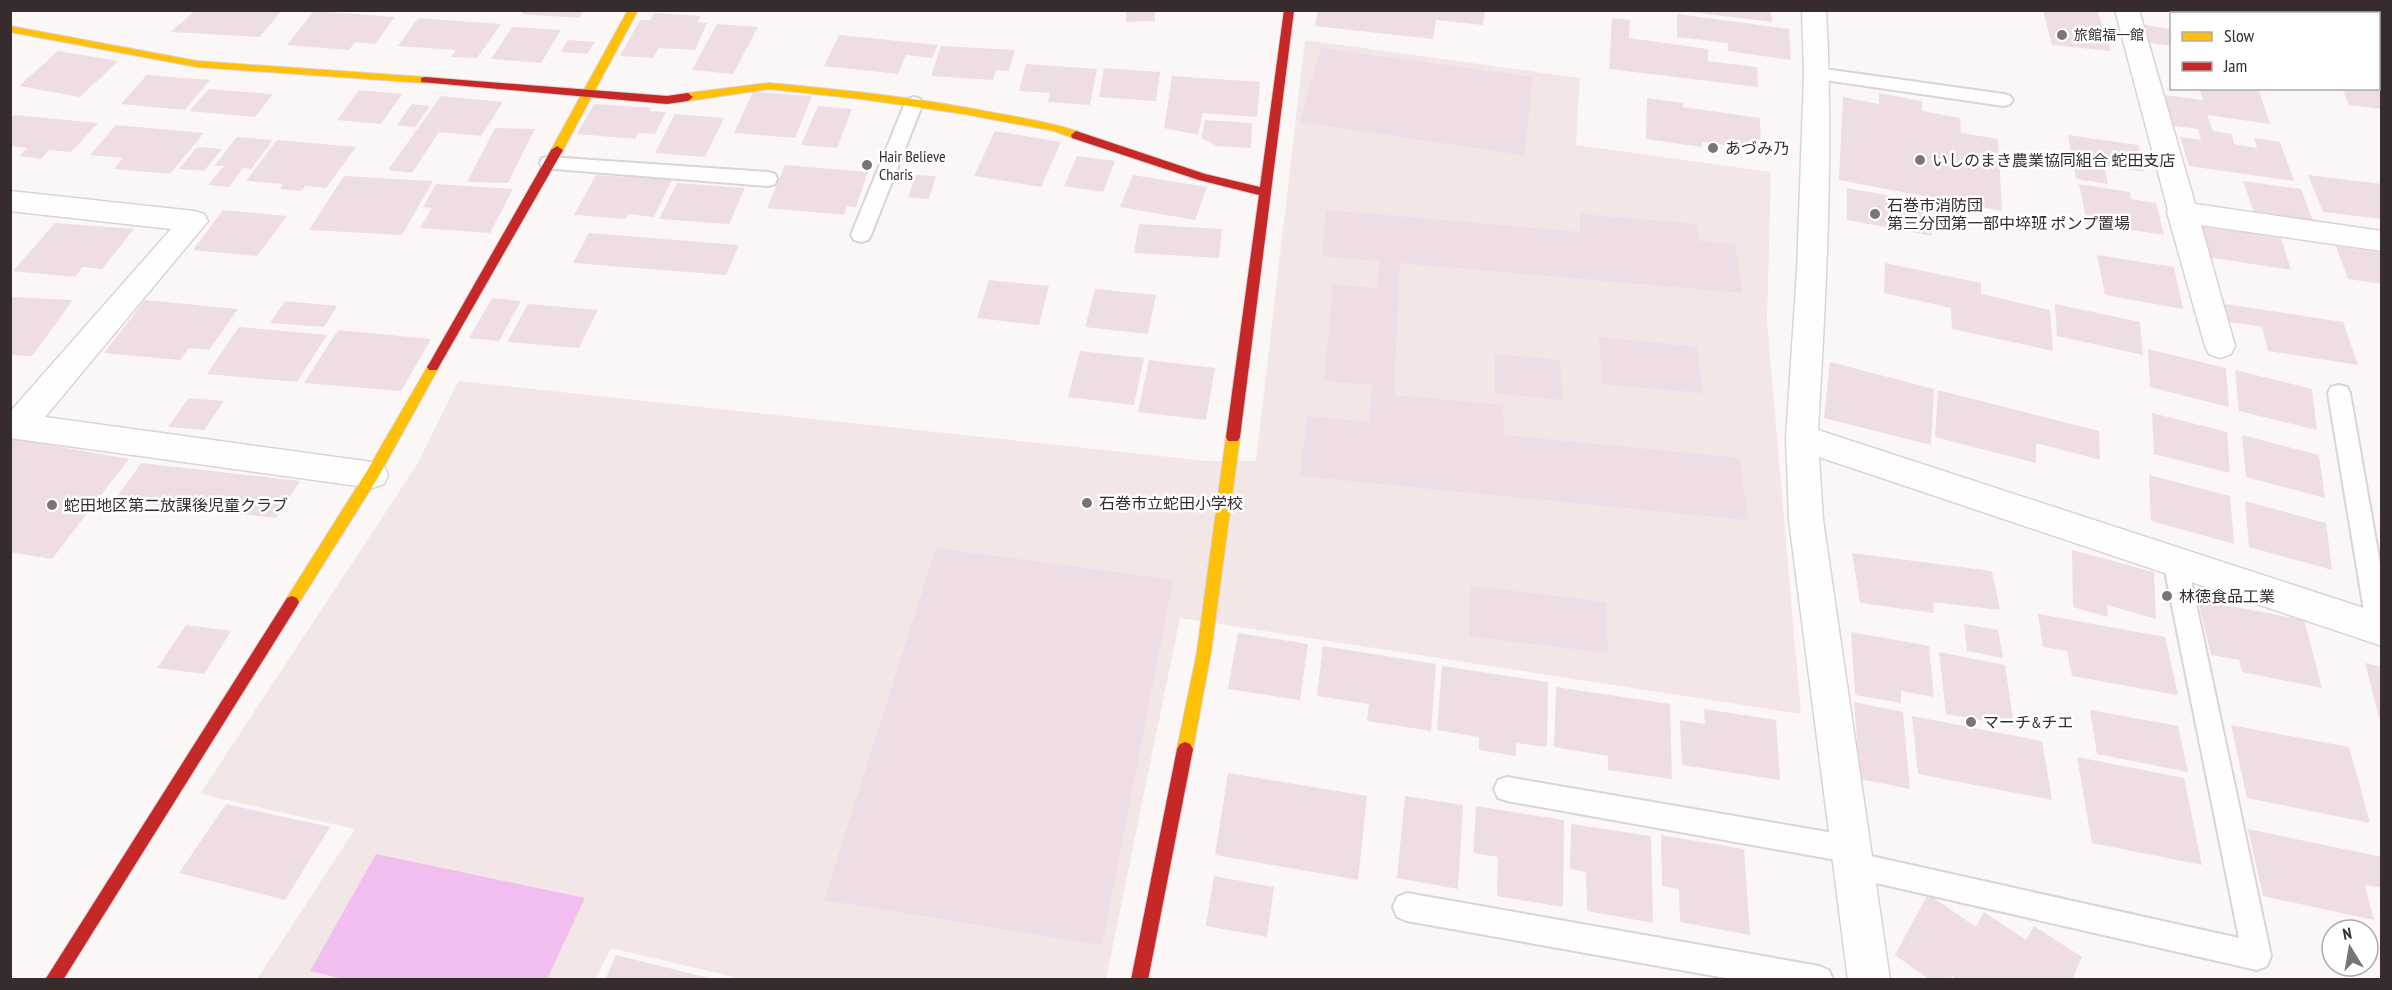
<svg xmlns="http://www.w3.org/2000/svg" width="2392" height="990" font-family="'PT Sans Narrow','Noto Sans JP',sans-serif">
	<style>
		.built { fill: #f3e6e7 }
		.water { fill: #f2beef }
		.building { fill: #eedde4 }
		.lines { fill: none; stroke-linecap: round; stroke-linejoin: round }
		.lane-casing { stroke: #dbd3d4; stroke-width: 4 }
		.street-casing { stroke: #dbd3d4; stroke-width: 3 }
		.slow-casing { stroke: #dbd3d4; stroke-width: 2 }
		.jam-casing { stroke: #dbd3d4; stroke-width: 2 }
		.lane { fill: #fffefe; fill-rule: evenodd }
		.street { fill: #fffefe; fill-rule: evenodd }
		.slow { fill: #ffc107; fill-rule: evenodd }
		.jam { fill: #c62828; fill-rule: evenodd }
		.poi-dot { fill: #7b7374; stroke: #fff; stroke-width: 2 }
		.labels { text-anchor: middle; stroke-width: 5; stroke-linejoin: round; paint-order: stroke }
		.far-poi-label { font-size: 14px; fill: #362c2d; stroke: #fff; text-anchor: start }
		.poi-label { font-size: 16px; fill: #362c2d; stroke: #fff; text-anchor: start }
	</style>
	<rect width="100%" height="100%" fill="#fcf7f7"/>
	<path class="built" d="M1305,40l275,38 -4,67 195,27 -4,149 34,393 -621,-96 -74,361h-364l-131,-31 -16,31h-338l98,-150 -155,-35 218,-331 40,-82 749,80h49z"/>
	<path class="water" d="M376,854l209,44 -38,81 -199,1 -38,-9z"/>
	<g class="building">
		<path d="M196,10h86l-22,27 -90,-5z"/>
		<path d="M523,10h61l-5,8 -58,-4z"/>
		<path d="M1126,10h29v11l-29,1z"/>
		<path d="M1318,10h167l-2,15 -47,-5 -3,19 -118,-13z"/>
		<path d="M1690,10h81l1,12 -82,-10z"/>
		<path d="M2043,10h54l14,41 -59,-6z"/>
		<path d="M314,11l81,6 -20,27 -20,-2 -6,8 -62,-5z"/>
		<path d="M654,13l47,3 -4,6 10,1 -12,27 -36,-2 -6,10 -33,-2 20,-36h10z"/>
		<path d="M1677,14l112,15 2,31 -63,-9v-8l-51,-6z"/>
		<path d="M418,18l83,6 -24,34 -26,-1 5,-7 -58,-4z"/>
		<path d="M1612,18l18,2 -1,18 79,11v12l49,6 1,20 -149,-18z"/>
		<path d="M717,24l41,3 -25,47 -41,-4z"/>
		<path d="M2138,24l34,5v17l-29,-4z"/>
		<path d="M512,27l49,3 -20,33 -50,-4z"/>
		<path d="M839,35l99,10 -6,13 -26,-3 -8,19 -74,-8z"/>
		<path d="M568,40l27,2 -8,12 -26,-2z"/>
		<path d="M941,46l74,4 -6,21 -13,-1 -3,10 -62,-4z"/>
		<path d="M1321,48l212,29 -9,78 -224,-33z"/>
		<path d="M58,51l60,10 -38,36 -61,-11z"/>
		<path d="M2378,58h4v51l-33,-4 -7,-17h36z"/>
		<path d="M1026,64l71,5 -7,36 -42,-3 2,-9 -31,-2z"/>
		<path d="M1104,68l56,4 -4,29 -57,-4z"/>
		<path d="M147,75l63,5 -25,30 -64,-6z"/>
		<path d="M1172,76l88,6 -3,35 -54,-4 -5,22 -34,-7z"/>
		<path d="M2199,88h59l12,36 -63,-9 6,16 19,3 2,10 23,4 -3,-10 26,4 14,39 -105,-15 -9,-29 21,3 -3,-11 -32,-4 -9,-31 46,6z"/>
		<path d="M209,89l64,5 -18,23 -66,-6z"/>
		<path d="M359,90l43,4 -21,30 -44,-4z"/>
		<path d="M753,92l59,4 -17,42 -61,-5z"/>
		<path d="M1879,93l43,8v10l38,7 1,15 37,6 4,72 -163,-31 4,-83 36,7z"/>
		<path d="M441,96l62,6 -22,34 -42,-4 -27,41 -24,-3z"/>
		<path d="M1647,98l36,5v4l77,11 1,32 -59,-8v5l-56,-8z"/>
		<path d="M412,104l18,2 -15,21 -18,-2z"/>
		<path d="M594,104l57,4 -1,3 16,1 -11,22 -17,-1 -3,6 -58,-5z"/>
		<path d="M818,106l34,3 -15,39 -36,-3z"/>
		<path d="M675,114l49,4 -19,39 -50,-4z"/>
		<path d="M14,115l84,8 -27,29 -22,-2 -8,9 -22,-3 8,-8 -17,-2v-27z"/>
		<path d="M1205,120l47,3 -1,25 -34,-2 -16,-8z"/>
		<path d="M116,125l88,8 -34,41 -56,-5 9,-11 -33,-3z"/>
		<path d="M495,128l40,1 -27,54 -41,-1z"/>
		<path d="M995,131l66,11 -20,45 -67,-11z"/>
		<path d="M2068,135l70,10 6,27 -40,-7 4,19 -32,-5z"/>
		<path d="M237,137l36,3 -22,29 -8,-1 -14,19 -21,-2 16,-19h-10z"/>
		<path d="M277,140l79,7 -30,41 -21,-2 -4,5 -21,-2 3,-5 -37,-3z"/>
		<path d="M197,147l25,2 -18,22 -25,-2z"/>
		<path d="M1077,156l38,5 -12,31 -39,-6z"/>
		<path d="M785,165l83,7 -12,35 -9,-1 -3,9 -77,-7z"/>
		<path d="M596,175l76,5 -18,37 -26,-3 -2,5 -52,-4z"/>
		<path d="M916,175l20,1 -7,23 -21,-2z"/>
		<path d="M1133,175l74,12 -12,33 -75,-13z"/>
		<path d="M2308,175l74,9v35l-59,-7z"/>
		<path d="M344,176l89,5 -31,54 -93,-5z"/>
		<path d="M2243,181l58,8 12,32 -59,-9z"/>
		<path d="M677,183l68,5 -16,36 -70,-5z"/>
		<path d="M436,184l77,5 -23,44 -70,-5 12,-20 -9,-1z"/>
		<path d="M2079,184l51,8 1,7 25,4 8,32 -77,-12z"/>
		<path d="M1847,188l84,15 1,33 -85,-16z"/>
		<path d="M223,210l64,6 -30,40 -64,-6z"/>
		<path d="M1326,210l254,22v-18l116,10 3,17 36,3 8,49 -343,-30 -6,132 109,10 1,30 236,23 8,62 -448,-44 7,-60 62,6 3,-37 -48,-4 9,-96 44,3 2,-27 -57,-5z"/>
		<path d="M55,223l79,6 -32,40 -19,-2 -8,10 -62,-6z"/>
		<path d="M1139,224l83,5 -3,29 -85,-5z"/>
		<path d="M2199,226l82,12 10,32 -84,-13z"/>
		<path d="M589,233l150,12 -13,30 -153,-12z"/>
		<path d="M2336,246l46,7v31l-34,-5z"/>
		<path d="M2097,255l77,12 9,42 -78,-14z"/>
		<path d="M1885,263l96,20v11l69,16 3,41 -101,-22 -1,-21 -67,-15z"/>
		<path d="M989,280l60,6 -10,39 -62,-7z"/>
		<path d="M1095,289l61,6 -8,39 -63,-7z"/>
		<path d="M10,297l63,3 -41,56 -22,-1z"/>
		<path d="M492,298l29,3 -22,40 -30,-3z"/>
		<path d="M145,300l93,9 -29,41 -20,-2 -9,12 -76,-7z"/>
		<path d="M285,301l52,5 -13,21 -54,-4z"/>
		<path d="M2212,302l131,20 15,43 -90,-14 -6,-24 -45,-7z"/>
		<path d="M528,304l70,6 -19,38 -72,-6z"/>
		<path d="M2055,304l85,18 3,33 -86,-19z"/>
		<path d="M239,327l88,8 -30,47 -90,-8z"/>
		<path d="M338,330l93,9 -30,52 -97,-8z"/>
		<path d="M1599,337l98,10 6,46 -101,-9z"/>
		<path d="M2148,349l78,19 3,39 -79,-20z"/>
		<path d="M1080,351l64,7 -10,47 -66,-8z"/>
		<path d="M1495,354l65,6 2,40 -67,-7z"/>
		<path d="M1149,360l66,8 -9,52 -68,-8z"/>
		<path d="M1830,362l104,27 -3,56 -107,-27z"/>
		<path d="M2235,370l77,19 5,41 -78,-19z"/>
		<path d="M1938,390l161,41 1,29 -64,-17v20l-101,-26z"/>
		<path d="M189,398l35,3 -20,29 -36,-3z"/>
		<path d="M2152,413l75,19 3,41 -76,-19z"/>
		<path d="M2242,435l77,20 6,43 -79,-21z"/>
		<path d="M10,438l119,21 -77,100 -42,-7z"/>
		<path d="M141,463l159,18 -24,37 -161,-18z"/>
		<path d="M2149,475l81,21 4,48 -83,-23z"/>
		<path d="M2245,501l81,22 6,47 -83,-23z"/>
		<path d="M936,548l237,32 -71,365 -278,-45z"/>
		<path d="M2072,550l82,22 2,47 -49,-14 1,12 -35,-10z"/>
		<path d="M1852,553l140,18 8,39 -67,-8 1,11 -74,-10z"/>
		<path d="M1471,586l135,16 2,51 -139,-17z"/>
		<path d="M2198,600l106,20 18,68 -80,-16 -3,-12 -28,-5z"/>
		<path d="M2038,614l127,23 13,58 -106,-19 -5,-25 -24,-4z"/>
		<path d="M1964,624l34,6 5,28 -36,-7z"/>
		<path d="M186,625l45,6 -27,43 -47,-6z"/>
		<path d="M1851,632l78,14 5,51 -33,-6v12l-46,-8z"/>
		<path d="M1238,633l70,11 -8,56 -72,-11z"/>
		<path d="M1323,646l113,18 -5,67 -64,-10 2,-17 -52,-8z"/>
		<path d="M1939,652l66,13 9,61 -68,-12z"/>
		<path d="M2365,663l17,4v58h-1z"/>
		<path d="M1442,666l106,16 -1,65 -31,-4v13l-37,-6v-13l-42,-7z"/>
		<path d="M1556,687l114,17 2,75 -64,-9v-14l-54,-9z"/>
		<path d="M1854,702l49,10 7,77 -50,-10z"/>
		<path d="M1704,709l72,11 4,60 -98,-15 -2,-45 25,4z"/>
		<path d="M2090,710l88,16 10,46 -91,-18z"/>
		<path d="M1912,716l130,25 10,59 -134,-26z"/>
		<path d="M2231,725l118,22 21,76 -123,-25z"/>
		<path d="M2077,757l107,21 18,87 -110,-22z"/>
		<path d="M1228,773l139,23 -9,84 -143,-25z"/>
		<path d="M1405,796l58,9 -5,84 -61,-11z"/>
		<path d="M226,804l104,23 -45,73 -106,-27z"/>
		<path d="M1476,806l88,14 -1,87 -66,-11 1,-39 -25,-4z"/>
		<path d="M1571,824l80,12 2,87 -66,-12 -1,-39 -16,-3z"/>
		<path d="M2248,829l134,28v31l-17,-3 9,35 -111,-24z"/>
		<path d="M1661,835l83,14 6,86 -70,-13 -1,-33 -17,-3z"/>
		<path d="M1214,876l60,11 -7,50 -61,-11z"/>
		<path d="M1928,894l48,33 8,-15 42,28 8,-14 48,31 -10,23h-115l-5,-4 -2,4h-20l-35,-25z"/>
		<path d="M616,955l97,24v1h-108z"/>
	</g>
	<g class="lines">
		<g class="lane-casing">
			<g id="lane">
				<path d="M1817,68l187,26 6,2 3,4 -3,4 -6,2 -193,-28 -3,-4 3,-4z"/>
				<path d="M914,97l6,2 3,4 -52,132 -3,5 -7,2 -7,-2 -3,-5 54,-132 3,-4z"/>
				<path d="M549,157l219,15 7,2 2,5 -2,5 -7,2 -226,-18 -2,-5 2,-5z"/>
				<path d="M2339,385l8,2 3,6 32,182v64l-3,1 -9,-3 -3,-8 -39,-236 3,-6z"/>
				<path d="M2175,551l8,3 4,7 84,395 -4,10 -10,4 -403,-92 -9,-4 -4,-9 1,-4 -335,-60 -9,-3 -4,-9 4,-9 9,-3 344,59 9,4 4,9 -2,5 377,84 -76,-377 4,-7z"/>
				<path d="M1407,893l412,73 10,4 4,10h-96l-330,-59 -10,-4 -4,-10 4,-10z"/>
			</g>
		</g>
		<g class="street-casing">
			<g id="street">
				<path d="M1802,10h24c8,140 0,281 -8,420l564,184v32l-563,-189 4,63 67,460h-42l-59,-460 -3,-82 11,-167 7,-197z"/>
				<path d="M2115,10h24l56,194 187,27v20l-181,-26 34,121 -4,8 -11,4 -11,-4 -4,-8 -38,-134 1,-2z"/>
				<path d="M10,191l184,20 10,3 4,7 -163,196 327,45 12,4 4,9 -4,9 -12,4 -362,-50v-26l161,-183 -161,-18z"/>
			</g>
		</g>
		<g class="slow-casing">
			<g id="slow">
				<path d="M628,10h10l-75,140 -2,3h-8l-2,-3z"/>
				<path d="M2257,10h28l7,4h-28z"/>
				<path d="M10,26l187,35 228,16 5,3 -5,3 -228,-16 -187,-35z"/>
				<path d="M769,83c76,7 152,15 226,30 29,5 57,10 85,19l1,3 -5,4 -22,-8 -90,-17 -103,-15 -92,-10 -81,12 -5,-4 5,-4z"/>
				<path d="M433,362l6,5 -62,112 -80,127 -5,2 -5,-2 -2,-4 2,-4 80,-127 62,-107z"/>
				<path d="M1233,432l5,1 2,4 -29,215 -18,97 -3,5 -5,2 -5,-2 -3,-5 20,-97 29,-215 2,-4z"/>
			</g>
		</g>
		<g class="jam-casing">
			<g id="jam">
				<path d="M1284,10h10l-54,427 -2,4h-10l-2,-4 33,-242 -60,-15 -127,-42 -1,-3 5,-4 129,43 55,13z"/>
				<rect x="2378" y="21" width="4" height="6"/>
				<path d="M425,77l242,19 21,-3 5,4 -5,4 -21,3 -246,-22v-4z"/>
				<path d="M557,146l6,4 -126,220h-8l-2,-3 2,-3 122,-214z"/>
				<path d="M292,596l5,2 2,4 -2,4 -234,374h-18l242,-382z"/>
				<path d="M1185,742l5,2 3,5 -45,231h-17l46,-231 3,-5z"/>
			</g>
		</g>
		<use href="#lane" class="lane"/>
		<use href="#street" class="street"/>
		<use href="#slow" class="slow"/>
		<use href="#jam" class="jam"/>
	</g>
	<g class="poi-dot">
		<circle cx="2062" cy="35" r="6"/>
		<circle cx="1713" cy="148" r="6"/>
		<circle cx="1920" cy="160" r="6"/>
		<circle cx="867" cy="165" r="6"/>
		<circle cx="1875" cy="214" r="6"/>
		<circle cx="1087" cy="503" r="6"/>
		<circle cx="52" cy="505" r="6"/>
		<circle cx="2167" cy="596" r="6"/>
		<circle cx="1971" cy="722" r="6"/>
	</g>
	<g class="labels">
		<g class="far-poi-label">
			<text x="2074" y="40">旅館福一館</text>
		</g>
		<g class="poi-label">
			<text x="1725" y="154">あづみ乃</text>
			<text x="879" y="162">Hair Believe<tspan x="879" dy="18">Charis</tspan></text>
			<text x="1932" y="166">いしのまき農業協同組合 蛇田支店</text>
			<text x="1887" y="211">石巻市消防団<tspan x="1887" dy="18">第三分団第一部中埣班 ポンプ置場</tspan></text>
			<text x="1099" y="509">石巻市立蛇田小学校</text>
			<text x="64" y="511">蛇田地区第二放課後児童クラブ</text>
			<text x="2179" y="602">林徳食品工業</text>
			<text x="1983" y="728">マーチ&amp;チエ</text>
		</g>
	</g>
	<rect width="2392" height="990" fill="none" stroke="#362c2d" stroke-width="24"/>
	<rect x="2170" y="12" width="210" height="78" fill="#ffffff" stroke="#afabab" stroke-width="1.5"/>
	<rect x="2182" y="32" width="30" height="9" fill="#ffc107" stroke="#afabab" stroke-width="1.5"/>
	<text x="2224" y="42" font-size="18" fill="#362c2d">Slow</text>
	<rect x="2182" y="62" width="30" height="9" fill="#c62828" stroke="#afabab" stroke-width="1.5"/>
	<text x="2224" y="72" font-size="18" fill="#362c2d">Jam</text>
	<g transform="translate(2350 948) rotate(349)"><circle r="28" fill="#ffffff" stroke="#afabab" stroke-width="1.5"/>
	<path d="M0-4.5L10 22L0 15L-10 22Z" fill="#7b7374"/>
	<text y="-9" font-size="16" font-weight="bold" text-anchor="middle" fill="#362c2d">N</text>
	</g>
</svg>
